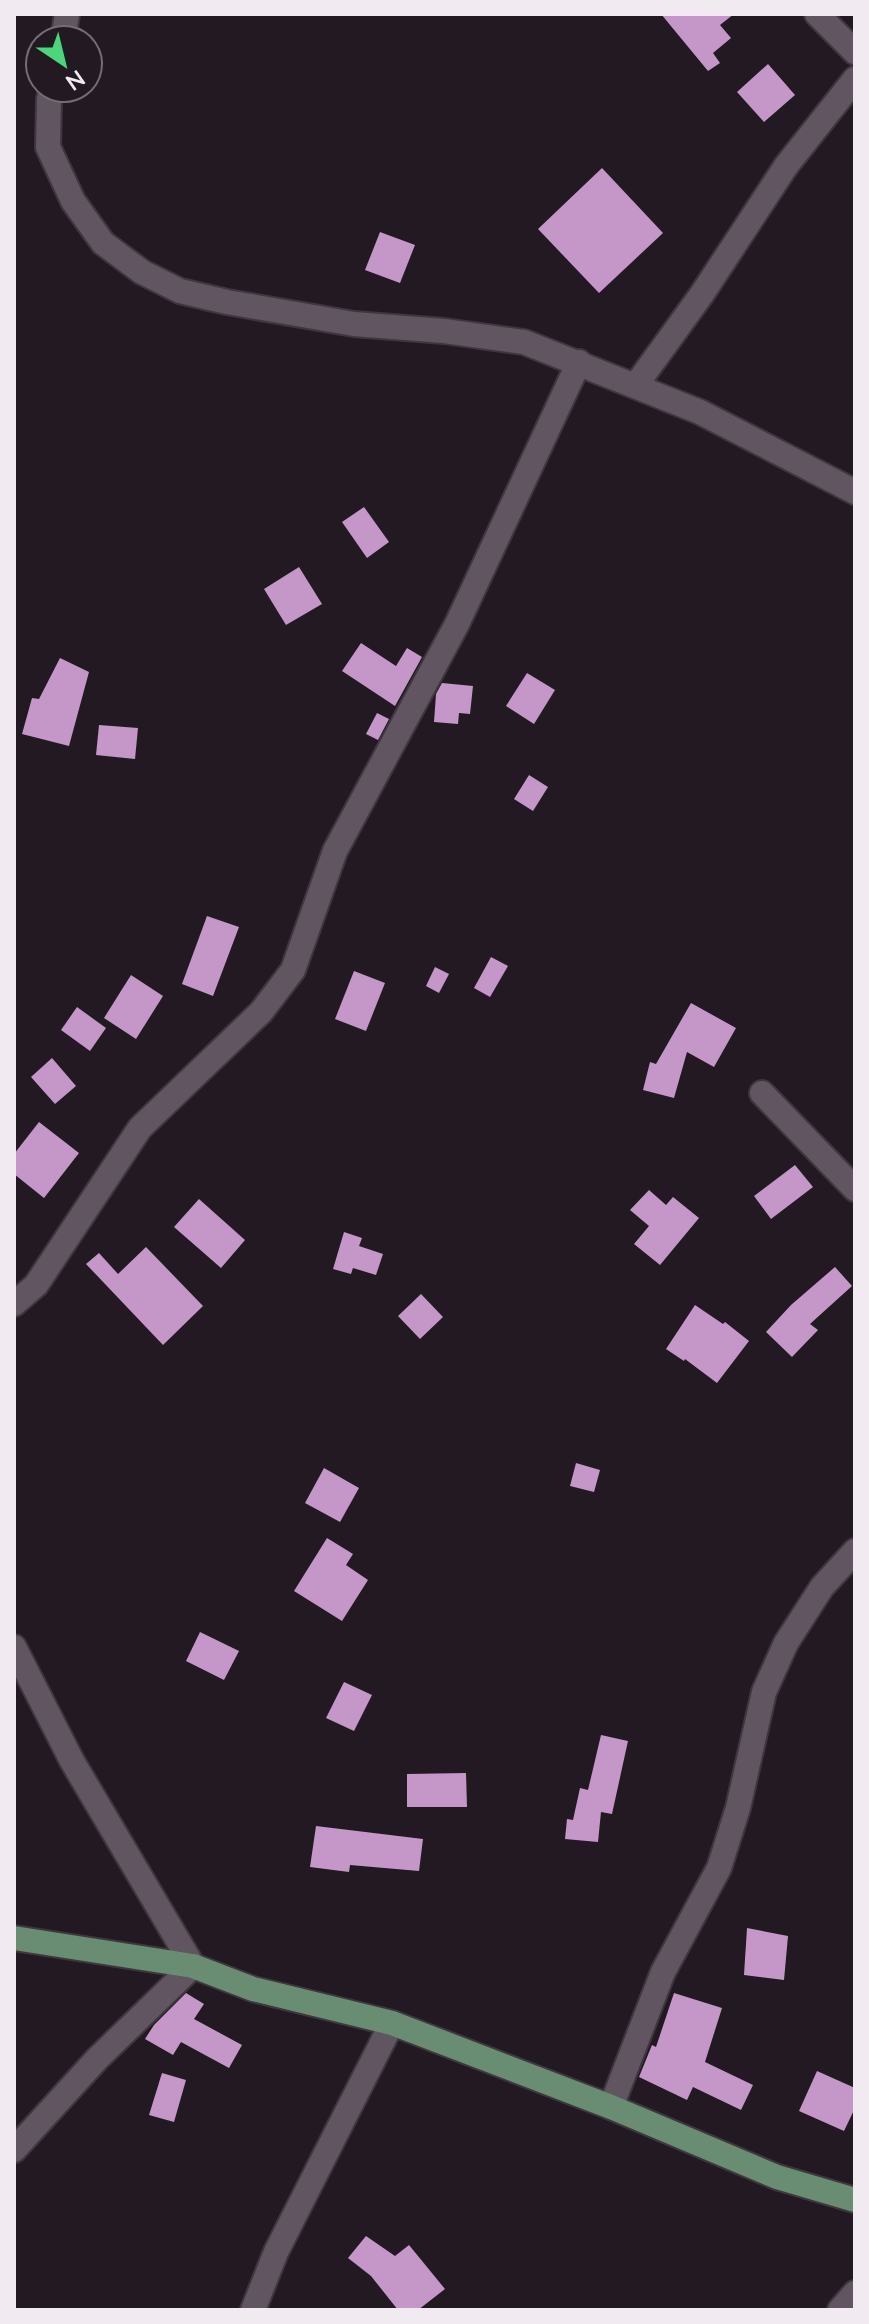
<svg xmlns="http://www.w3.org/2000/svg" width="869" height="2324" font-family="Lato,sans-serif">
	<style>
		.building { fill: #c597c9 }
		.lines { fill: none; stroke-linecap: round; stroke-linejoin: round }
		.minor-casing { stroke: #3e373e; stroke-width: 28 }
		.major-casing { stroke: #3e373e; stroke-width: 28 }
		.minor { stroke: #605560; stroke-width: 24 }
		.major { stroke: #688d72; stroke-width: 24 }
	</style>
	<rect width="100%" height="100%" fill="#221922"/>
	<g class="building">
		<path d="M661,14h73l-14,11 11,13 -18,15 7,10 -12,8z"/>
		<path d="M768,64l27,31 -31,27 -27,-30z"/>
		<path d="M602,168l61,65 -64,60 -61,-64z"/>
		<path d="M380,232l35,13 -15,38 -35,-13z"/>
		<path d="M364,507l25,35 -22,16 -25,-36z"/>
		<path d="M299,567l23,37 -36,21 -22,-36z"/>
		<path d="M361,643l35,23 11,-18 15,9 -27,49 -53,-35z"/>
		<path d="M60,658l29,14 -20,74 -47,-12 10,-36 7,1z"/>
		<path d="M527,673l28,17 -21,34 -28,-18z"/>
		<path d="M442,683l31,3 -3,28 -11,-1 -1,11 -24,-2 2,-28z"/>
		<path d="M377,713l12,6 -11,21 -12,-6z"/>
		<path d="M99,725l39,3 -3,31 -39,-4z"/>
		<path d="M529,775l19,12 -15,24 -19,-12z"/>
		<path d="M207,916l32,11 -26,69 -31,-12z"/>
		<path d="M491,957l17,9 -18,31 -16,-9z"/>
		<path d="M435,967l14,7 -10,19 -13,-7z"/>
		<path d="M354,971l31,12 -19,48 -31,-12z"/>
		<path d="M131,975l32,21 -27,43 -32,-21z"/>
		<path d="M691,1003l45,25 -22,39 -27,-15 -13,46 -31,-8 7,-28 6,2z"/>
		<path d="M77,1007l29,21 -16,23 -29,-21z"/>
		<path d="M52,1058l24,28 -21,18 -24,-27z"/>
		<path d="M39,1122l40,31 -35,45 -30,-24v-20z"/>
		<path d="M795,1165l18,22 -42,32 -17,-23z"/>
		<path d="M649,1190l17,15 7,-8 26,21 -39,47 -26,-21 15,-18 -19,-16z"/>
		<path d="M199,1199l46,41 -24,28 -47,-41z"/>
		<path d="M344,1232l18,6 -3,8 24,8 -7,21 -23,-7 -2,6 -18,-5z"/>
		<path d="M146,1247l57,59 -40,39 -77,-81 13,-11 19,21z"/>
		<path d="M835,1267l17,19 -42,38 8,6 -26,27 -26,-25 25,-27z"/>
		<path d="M421,1294l22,23 -23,22 -22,-23z"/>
		<path d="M695,1305l28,19 2,-2 24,19 -32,42 -32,-24 -1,2 -18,-12z"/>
		<path d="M576,1463l24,7 -6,22 -24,-6z"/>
		<path d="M324,1468l35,20 -19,34 -35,-19z"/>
		<path d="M327,1538l26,16 -7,11 22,15 -26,41 -48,-30z"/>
		<path d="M200,1632l39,19 -15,29 -38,-19z"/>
		<path d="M344,1682l28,13 -18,36 -28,-13z"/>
		<path d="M601,1735l27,6 -16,73 -11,-2 -3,30 -33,-3 2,-20 6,1 7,-32 8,2z"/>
		<path d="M466,1773l1,34h-60v-33z"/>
		<path d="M316,1826l107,13 -4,32 -69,-6 -1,7 -39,-5z"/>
		<path d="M747,1928l41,8 -4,44 -40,-5z"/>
		<path d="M186,1993l18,11 -10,15 48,26 -13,23 -48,-26 -8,13 -28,-16 9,-14z"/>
		<path d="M674,1993l48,15 -17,54 48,23 -12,25 -48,-23 -6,13 -48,-23 13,-32 4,2z"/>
		<path d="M817,2071l38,17v20l-11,23 -45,-20z"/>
		<path d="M162,2073l24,7 -12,42 -25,-7z"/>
		<path d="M366,2236l29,20 14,-11 36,44 -27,21h-20l-27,-34 -23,-18z"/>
	</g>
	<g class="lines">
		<g class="minor-casing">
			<g id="minor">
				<path d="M817,14l38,38"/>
				<path d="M63,40l4,-26"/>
				<path d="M52,88l-3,11 -1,48 25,54 30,42 39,29 38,19 47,11 127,22 90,7 80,11 176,70 155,80"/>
				<path d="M636,385l66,-91 84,-128 69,-87"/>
				<path d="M762,1093l93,96"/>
				<path d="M14,1304l22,-19 104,-157 121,-116 32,-42 42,-119 122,-227 122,-262"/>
				<path d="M14,1647l58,114 121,205 -96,93 -83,91"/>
				<path d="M611,2107l52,-135 56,-104 19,-60 26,-116 22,-49 36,-56 33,-36"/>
				<path d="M253,2310l23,-58 116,-229"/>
				<path d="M840,2310l15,-17"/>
			</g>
		</g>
		<g class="major-casing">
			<path id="major" d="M14,1938l179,28 60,23 139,34 219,84 166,70 78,23"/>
		</g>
		<use href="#minor" class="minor"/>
		<use href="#major" class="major"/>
	</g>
	<rect width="869" height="2324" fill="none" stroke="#f1eaf1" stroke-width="32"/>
	<g transform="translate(64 64) rotate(145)"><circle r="38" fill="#221922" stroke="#756d75" stroke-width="2"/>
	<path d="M0-6L14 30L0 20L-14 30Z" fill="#49d778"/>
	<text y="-12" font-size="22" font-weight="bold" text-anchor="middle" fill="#f1eaf1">N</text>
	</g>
</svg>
